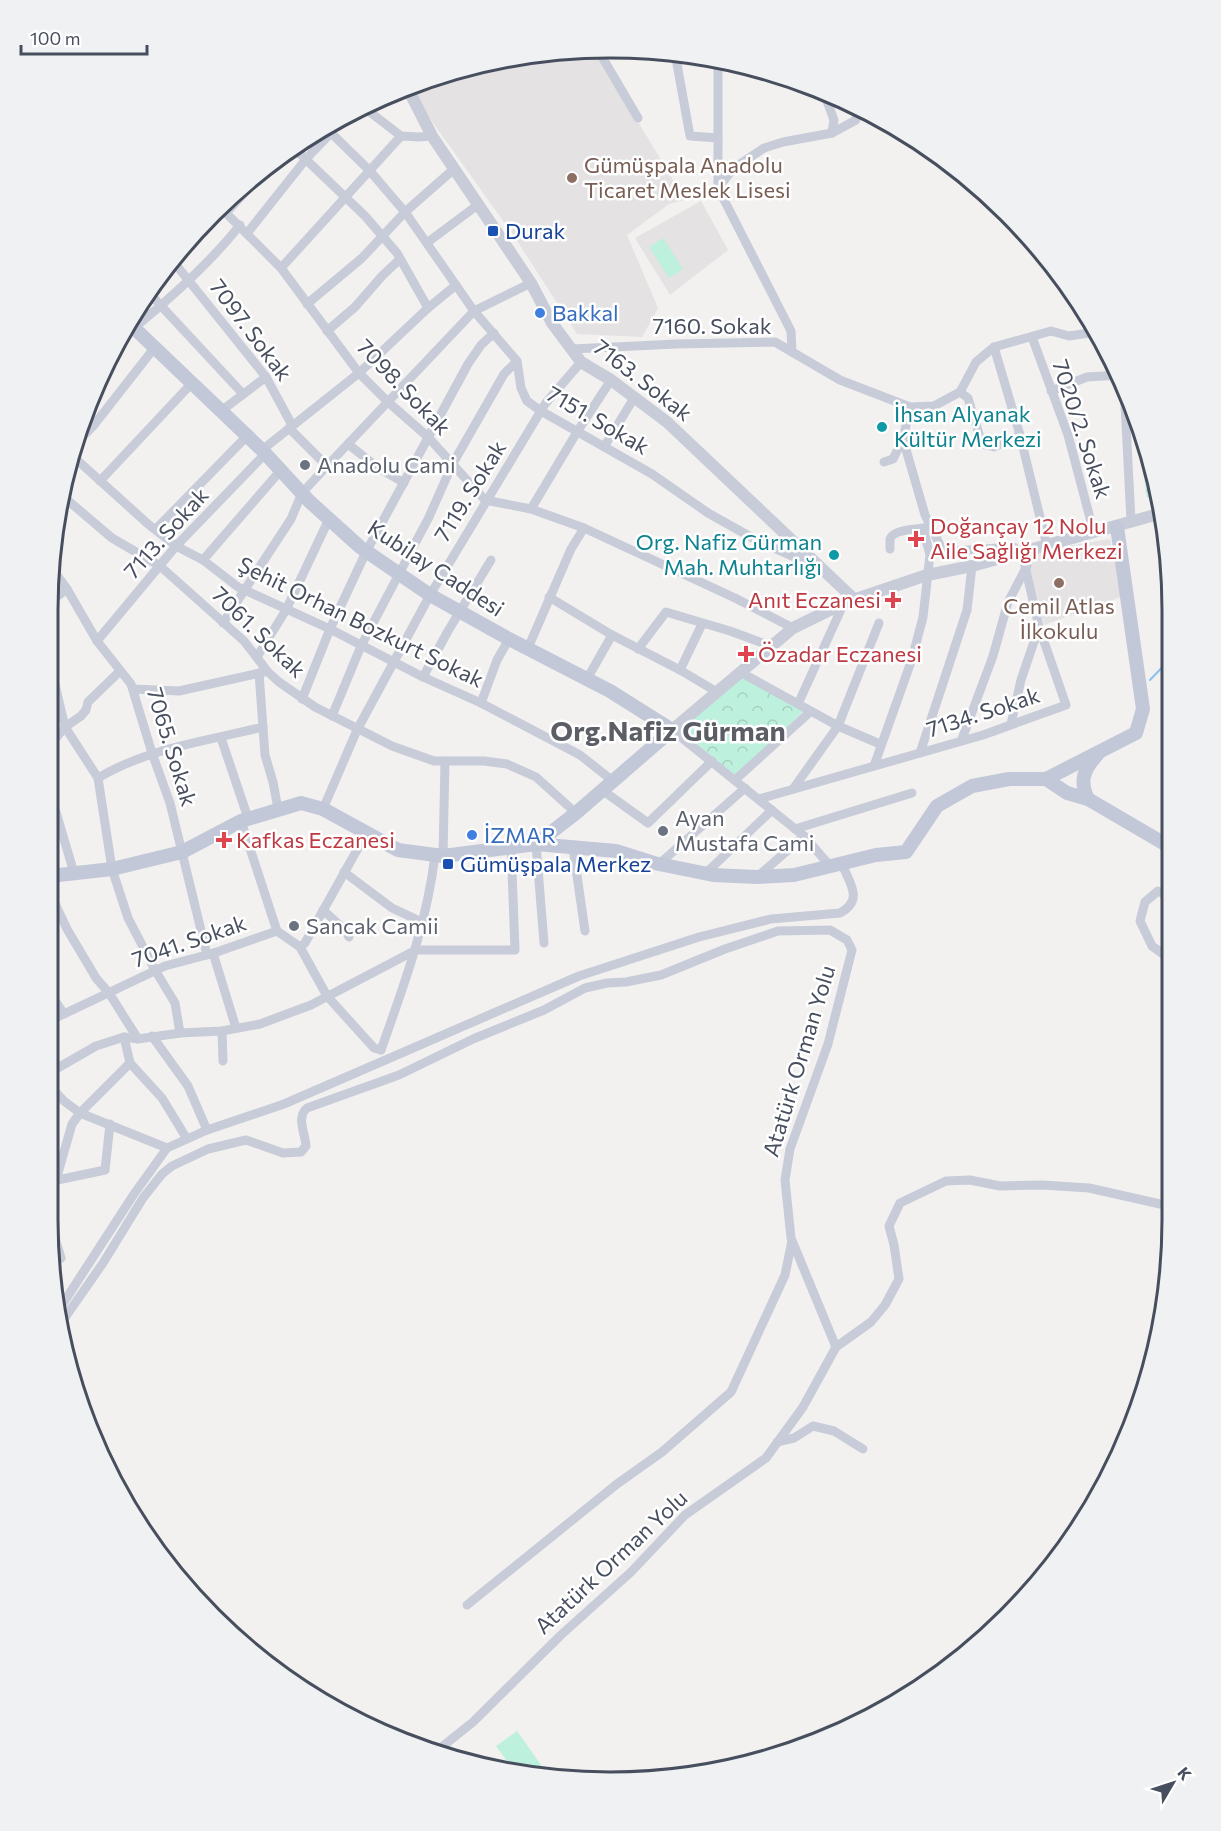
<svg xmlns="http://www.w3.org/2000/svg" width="1221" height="1831" font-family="Commissioner,sans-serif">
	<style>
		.education { fill: #e4e2e2 }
		.forest { fill: url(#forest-crowns) }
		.pitch { fill: #bef1dd }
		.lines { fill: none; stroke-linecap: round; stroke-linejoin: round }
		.stream { stroke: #8ac2ef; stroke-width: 2 }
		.minor { stroke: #c7ccd8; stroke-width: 9 }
		.tertiary { stroke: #c7ccd8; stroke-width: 12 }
		.secondary { stroke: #c3c8d9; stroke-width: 14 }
		.education-dot { fill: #8d6e63; stroke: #fff; stroke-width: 2 }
		.transit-dot { fill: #1a4fb4; stroke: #fff; stroke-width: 2 }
		.shop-dot { fill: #3f7fe0; stroke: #fff; stroke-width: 2 }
		.culture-dot { fill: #0f9aa8; stroke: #fff; stroke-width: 2 }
		.worship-dot { fill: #6b7280; stroke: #fff; stroke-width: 2 }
		.health-dot { fill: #e0444e; stroke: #fff; stroke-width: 2 }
		.labels { text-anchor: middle; stroke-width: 5; stroke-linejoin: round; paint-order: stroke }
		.education-label { font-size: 22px; fill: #785e54; stroke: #fff; text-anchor: start }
		.transit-label { font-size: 22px; fill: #164399; stroke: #fff; text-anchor: start }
		.shop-label { font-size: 22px; fill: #366cbe; stroke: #fff; text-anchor: start }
		.street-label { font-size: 22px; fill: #474e5e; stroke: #fff }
		.culture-label { font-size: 22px; fill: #0d838f; stroke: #fff; text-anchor: start }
		.worship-label { font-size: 22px; fill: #5b616d; stroke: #fff; text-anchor: start }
		.health-label { font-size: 22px; fill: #be3a42; stroke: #fff; text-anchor: start }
		.district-label { font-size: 28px; font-weight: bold; fill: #5c5e65; stroke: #fff }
		.rim { fill: none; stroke: #474e5e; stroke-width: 3 }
	</style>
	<defs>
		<pattern id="forest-crowns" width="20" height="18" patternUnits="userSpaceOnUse" patternTransform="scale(1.5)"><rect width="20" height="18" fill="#bef1dd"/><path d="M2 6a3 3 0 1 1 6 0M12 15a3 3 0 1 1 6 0" fill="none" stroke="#a5d0c0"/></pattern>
	</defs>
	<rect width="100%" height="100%" fill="#f3f1f0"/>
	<g class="education">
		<path d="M574,49l21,1 90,150 -16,4 -42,31 31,73 -16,29 -65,-3 -63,-98 -98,-137 -6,-11 55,-21z"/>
		<path d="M701,201l27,49 -58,45 -35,-57z"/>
		<path d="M1110,539l14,57 -80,29 -17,-68 47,-12z"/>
	</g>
	<g class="forest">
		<path d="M1134,412l20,53 5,30 -12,3z"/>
		<path d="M742,676l62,35 -69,64 -56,-45z"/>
	</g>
	<g class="pitch">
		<path d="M663,238l20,31 -14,9 -20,-31z"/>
		<path d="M517,1731l29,41 -4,2 -31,-7 -15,-21z"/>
	</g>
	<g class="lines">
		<path class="stream" d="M1150,680l21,-22"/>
		<g class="minor">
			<path d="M598,50l40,68"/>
			<path d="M675,53l15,83 28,2"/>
			<path d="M718,61v127l73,143 1,21"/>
			<path d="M824,93l10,27 -2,13"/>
			<path d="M362,106l39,30 18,1 13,-1"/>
			<path d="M326,128l43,42 36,42 69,99 43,50 4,27 6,13 14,10 111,63 56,39 50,28 59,26"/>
			<path d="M294,148l71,68 32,37 31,55"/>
			<path d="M718,188l16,-20 30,-20 19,-6 49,-9 24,-13 1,-12"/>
			<path d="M221,208l60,60 78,105 29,29 40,35 57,63 46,9 53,19 151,70 58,30"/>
			<path d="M226,213l41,-45"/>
			<path d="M248,232l58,-73 25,-26"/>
			<path d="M428,242l51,-38"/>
			<path d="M173,261l93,116 26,48"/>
			<path d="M281,268l120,-132"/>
			<path d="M151,295l92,99"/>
			<path d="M307,304l55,-46 43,-46 49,-43"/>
			<path d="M134,328c38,-31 76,-65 106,-103"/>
			<path d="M327,331l28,-24 27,-31 18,-17"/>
			<path d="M1032,337l36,98 26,98"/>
			<path d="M994,347l26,88 27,111"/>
			<path d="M572,349l104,-5 99,-2 65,38 70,27 24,-1 26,-14 16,-30 18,-15 57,-16 18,5 27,-4"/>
			<path d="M1124,385l7,136"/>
			<path d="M1051,391l36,-14 33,-2"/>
			<path d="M960,392l8,6 14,46 12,3 26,-12"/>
			<path d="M221,411l45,-34"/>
			<path d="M289,428l38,38"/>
			<path d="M84,435l10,-10 61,-78"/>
			<path d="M348,444l29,23 27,16"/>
			<path d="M604,447l30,-49"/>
			<path d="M262,450l97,-77 69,-65 28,-23"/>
			<path d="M76,459l72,65 28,22 27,14 35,27 92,42 93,48 58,26 99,52 33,26"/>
			<path d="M884,462l9,-3 10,-20"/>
			<path d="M100,481l92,-98"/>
			<path d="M65,498l47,40 48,28 84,75 24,31 11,10 36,25 77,39 42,15h50l23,3 29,13 40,36"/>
			<path d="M531,509l46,-77 34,-52"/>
			<path d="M156,529l91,-93"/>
			<path d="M203,560l78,-90"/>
			<path d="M53,570l14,19 30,52 34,43 21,69 18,50 37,152"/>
			<path d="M549,597l63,38 68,35 37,22"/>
			<path d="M52,600l15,-11"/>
			<path d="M223,623l68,-104 11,-26 25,-27 147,-155 57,-28"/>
			<path d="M97,641l79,-95 90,-93"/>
			<path d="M528,648l43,-99 13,-21"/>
			<path d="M638,649l28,-37 64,19 41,15"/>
			<path d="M257,657l29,-47 43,-91"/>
			<path d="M680,670l22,-46"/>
			<path d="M52,672l13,55 33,51 14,91 16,49 27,52 20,33 5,30"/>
			<path d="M740,672l98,54 42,18"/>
			<path d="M259,673l6,82 8,27 5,27"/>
			<path d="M423,677l25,-46 43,-71"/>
			<path d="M587,679l25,-44"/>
			<path d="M133,689l46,2 85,-19"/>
			<path d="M302,699l28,-70 36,-77 102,-188 13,-19 13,-12"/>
			<path d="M481,703l16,-43 12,-21"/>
			<path d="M798,704l46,-101"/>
			<path d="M332,716l29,-70 68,-129 23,-52 52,-91 13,-13"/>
			<path d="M1011,724l10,-44 18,-53"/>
			<path d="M672,730l132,106 27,31"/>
			<path d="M221,738l27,80"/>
			<path d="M962,739l31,-83 15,-54 19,-36"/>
			<path d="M51,744l14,-17 16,-11 5,-6 2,-8 32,-31"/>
			<path d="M920,753l47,-143 5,-44"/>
			<path d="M874,766l38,-107 11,-42 7,-62 -7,-27c-8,1 -30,2 -33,11 0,2 0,9 0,10"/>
			<path d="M98,778c50,-30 109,-37 165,-51"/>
			<path d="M735,780l75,-68"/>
			<path d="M793,789l45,-63 41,-103"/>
			<path d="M602,790l46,33 64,-62"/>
			<path d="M759,799l224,-64 83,-30 -27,-78 -17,-74 -8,-6 -62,4 -10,-2 -17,-34 -22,-76 7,-32"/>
			<path d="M51,802l5,10 18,61"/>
			<path d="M323,809l34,-79 73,-135 115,-191 36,-42"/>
			<path d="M241,821l36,110 23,16 27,49 47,52 7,2"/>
			<path d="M795,829l117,-36"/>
			<path d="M536,844l8,99"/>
			<path d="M573,848l12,83"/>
			<path d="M443,856l2,-95"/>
			<path d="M659,864l86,-76"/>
			<path d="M344,872l48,36 30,14"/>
			<path d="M705,874l67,-64"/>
			<path d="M757,877l47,-41"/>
			<path d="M50,893l17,36 29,49 13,15 29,46"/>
			<path d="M323,910l22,20 4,7"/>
			<path d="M300,947l5,-4 62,-111"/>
			<path d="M213,953l23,75"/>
			<path d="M1170,959l-18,-13 -12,-25 5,-19 13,-11 12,6"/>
			<path d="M50,993l14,21"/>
			<path d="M49,1021l116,-55 49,-13 63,-22"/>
			<path d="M222,1031l1,30"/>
			<path d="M152,1036l36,50 19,44"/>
			<path d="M124,1037l6,26 32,35 25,41"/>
			<path d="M381,1050c23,-65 46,-127 54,-195"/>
			<path d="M49,1073l47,-27 28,-9 14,2 42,-6 42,-2 38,-7 51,-19 105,-55h99l-4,-105"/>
			<path d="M49,1085l15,16 16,12 87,35"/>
			<path d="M56,1180l16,-56 8,-11 50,-50"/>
			<path d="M48,1182l57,-12 5,-46"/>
			<path d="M48,1214l13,44 -6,4"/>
			<path d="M62,1305l72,-111 33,-46 40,-18 77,-26 295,-128 120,-39 72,-18 69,-6c24,-13 10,-29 2,-49"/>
			<path d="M64,1319l39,-56 40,-65 19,-24 10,-8 36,-17 38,-9 37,13 18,-1 5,-6c-1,-14 -10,-28 1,-38l92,-33 74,-36 71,-29 41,-22 22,-5 19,-1 35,-7 64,-26 53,-18 52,-1 17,10 5,10 -24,94 -38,105 -5,31 6,58 45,109 -33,60 -37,51 -81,57 -54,57 -70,63 -88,87 -35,28"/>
			<path d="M836,1347l35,-25 14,-17 14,-26 -5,-34 -5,-19 11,-23 46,-22 24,-1 30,6 42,-1 47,3 80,18"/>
			<path d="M777,1442l17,-4 19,-12 21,5 29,18"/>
			<path d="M467,1605l150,-121 45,-32 69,-60 54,-117 7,-34"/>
		</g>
		<g class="tertiary">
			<path d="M408,89l24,47 99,147 21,40 29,39 30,18 56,42 188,178"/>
			<path d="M672,730l121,-102 51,-25 83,-28 45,-9 190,-53"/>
		</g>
		<g class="secondary">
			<path d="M131,325l131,125 47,51 51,46 70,48 79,44 101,52 62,39 -96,83 -40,31"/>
			<path d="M1046,779l21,14 21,6 82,48"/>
			<path d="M1088,799c-9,-18 -4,-30 9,-44"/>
			<path d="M50,876l62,-7 70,-17 59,-31 60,-18 22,6 75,41 45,6 93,-12 80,7 38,12 59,12 44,2 37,-2 82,-20 30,-3 31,-46 35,-20 37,-7h37l90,-46 7,-24 -26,-182"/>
		</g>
	</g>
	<g class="education-dot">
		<circle cx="572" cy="178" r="6"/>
		<circle cx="1059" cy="583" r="6"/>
	</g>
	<g class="transit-dot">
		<rect x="487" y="225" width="12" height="12" rx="3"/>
		<rect x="442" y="858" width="12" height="12" rx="3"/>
	</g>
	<g class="shop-dot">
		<circle cx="540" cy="313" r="6"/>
		<circle cx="472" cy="835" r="6"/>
	</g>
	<g class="culture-dot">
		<circle cx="882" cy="427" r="6"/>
		<circle cx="834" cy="555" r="6"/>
	</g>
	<g class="worship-dot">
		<circle cx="305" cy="465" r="6"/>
		<circle cx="663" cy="831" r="6"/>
		<circle cx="294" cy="926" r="6"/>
	</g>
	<g class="health-dot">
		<path d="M913 530h6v6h6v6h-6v6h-6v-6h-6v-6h6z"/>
		<path d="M890 591h6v6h6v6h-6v6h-6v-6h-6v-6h6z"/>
		<path d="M743 645h6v6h6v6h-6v6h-6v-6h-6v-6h6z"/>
		<path d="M221 831h6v6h6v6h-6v6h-6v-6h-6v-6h6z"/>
	</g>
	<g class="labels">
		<g class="education-label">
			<text x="584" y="173">Gümüşpala Anadolu<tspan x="584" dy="25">Ticaret Meslek Lisesi</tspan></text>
			<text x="1059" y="614" text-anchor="middle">Cemil Atlas<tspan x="1059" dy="25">İlkokulu</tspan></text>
		</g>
		<g class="transit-label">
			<text x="505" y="239">Durak</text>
			<text x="460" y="872">Gümüşpala Merkez</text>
		</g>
		<g class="shop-label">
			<text x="552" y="321">Bakkal</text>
			<text x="484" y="843">İZMAR</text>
		</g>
		<g class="street-label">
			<text x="712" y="334">7160. Sokak</text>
			<text transform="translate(251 330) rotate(53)" y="8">7097. Sokak</text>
			<text transform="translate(643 380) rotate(38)" y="8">7163. Sokak</text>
			<text transform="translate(404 387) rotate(46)" y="8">7098. Sokak</text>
			<text transform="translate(598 420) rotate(30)" y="8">7151. Sokak</text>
			<text transform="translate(1082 429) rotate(72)" y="8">7020/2. Sokak</text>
			<text transform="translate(470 491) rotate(-58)" y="8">7119. Sokak</text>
			<text transform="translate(166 533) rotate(-48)" y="8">7113. Sokak</text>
			<text transform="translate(436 568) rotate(33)" y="8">Kubilay Caddesi</text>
			<text transform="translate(361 622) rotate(26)" y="8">Şehit Orhan Bozkurt Sokak</text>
			<text transform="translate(259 632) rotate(44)" y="8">7061. Sokak</text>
			<text transform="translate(983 712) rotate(-18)" y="8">7134. Sokak</text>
			<text transform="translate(172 747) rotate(73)" y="8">7065. Sokak</text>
			<text transform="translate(189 941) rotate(-19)" y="8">7041. Sokak</text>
			<text transform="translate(799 1061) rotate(-73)" y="8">Atatürk Orman Yolu</text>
			<text transform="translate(611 1562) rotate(-43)" y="8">Atatürk Orman Yolu</text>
		</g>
		<g class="culture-label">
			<text x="894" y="422">İhsan Alyanak<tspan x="894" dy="25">Kültür Merkezi</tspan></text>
			<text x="822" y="550" text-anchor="end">Org. Nafiz Gürman<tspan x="822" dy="25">Mah. Muhtarlığı</tspan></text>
		</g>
		<g class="worship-label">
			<text x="317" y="473">Anadolu Cami</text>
			<text x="675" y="826">Ayan<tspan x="675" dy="25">Mustafa Cami</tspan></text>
			<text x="306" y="934">Sancak Camii</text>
		</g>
		<g class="health-label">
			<text x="930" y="534">Doğançay 12 Nolu<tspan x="930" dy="25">Aile Sağlığı Merkezi</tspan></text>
			<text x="881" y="608" text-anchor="end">Anıt Eczanesi</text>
			<text x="758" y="662">Özadar Eczanesi</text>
			<text x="236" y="848">Kafkas Eczanesi</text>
		</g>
		<g class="district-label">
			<text x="668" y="741">Org.Nafiz Gürman</text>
		</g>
	</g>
	<path d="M0 0H1221V1831H0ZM610 58H610A552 552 0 0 1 1162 610V1220A552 552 0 0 1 610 1772H610A552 552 0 0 1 58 1220V610A552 552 0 0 1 610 58Z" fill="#f0f1f2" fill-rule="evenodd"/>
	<path class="rim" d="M610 58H610A552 552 0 0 1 1162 610V1220A552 552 0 0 1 610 1772H610A552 552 0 0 1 58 1220V610A552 552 0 0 1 610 58Z"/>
	<g transform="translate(1173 1783) rotate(51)" stroke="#ffffff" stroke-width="4.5" paint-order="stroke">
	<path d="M0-4.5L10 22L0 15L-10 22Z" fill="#474e5e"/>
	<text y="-9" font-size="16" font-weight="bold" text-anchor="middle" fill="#474e5e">K</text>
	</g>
	<path d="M21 45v9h126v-9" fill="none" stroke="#474e5e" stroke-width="3"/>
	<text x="30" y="45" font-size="18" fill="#474e5e" stroke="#ffffff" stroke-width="4.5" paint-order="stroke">100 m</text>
</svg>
